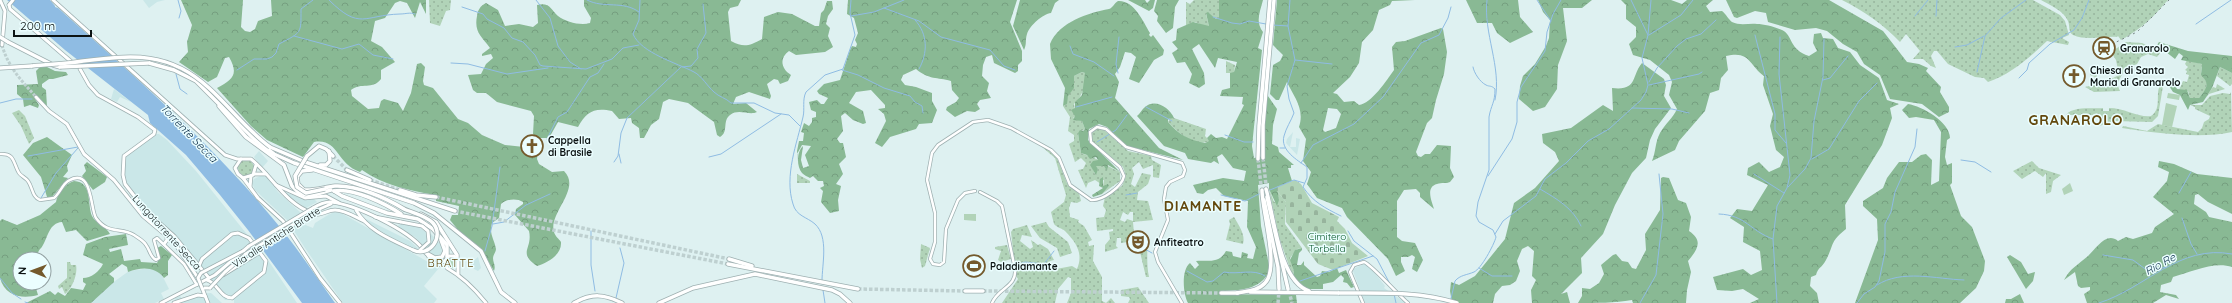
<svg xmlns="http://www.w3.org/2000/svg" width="2232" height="303" font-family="Quicksand,sans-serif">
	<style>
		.built { fill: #cae7e8 }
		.grass { fill: url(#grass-dots); fill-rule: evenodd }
		.forest { fill: url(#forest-crowns); fill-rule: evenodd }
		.cemetery { fill: url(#cemetery-stones) }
		.garden { fill: #b1d3b8 }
		.water { fill: #8fbce3 }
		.pier { fill: #def1f1 }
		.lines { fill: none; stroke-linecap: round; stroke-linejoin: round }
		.stream { stroke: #8fbce3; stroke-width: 1 }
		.major-tunnel { stroke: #bed0d0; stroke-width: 3; stroke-dasharray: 3 1.5; stroke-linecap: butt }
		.highway-tunnel { stroke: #bed0d0; stroke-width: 3.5; stroke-dasharray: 3.5 2; stroke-linecap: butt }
		.minor-casing { stroke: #9eb0b1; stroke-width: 4 }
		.major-casing { stroke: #9eb0b1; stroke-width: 4.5 }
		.highway-casing { stroke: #9eb0b1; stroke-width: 5 }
		.minor { stroke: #fff; stroke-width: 2.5 }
		.major { stroke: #fff; stroke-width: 3 }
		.highway { stroke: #fff; stroke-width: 3.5 }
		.rail { stroke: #7a8787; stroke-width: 1; stroke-dasharray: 2 4; stroke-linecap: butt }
		.major-bridge-casing { stroke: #9eb0b1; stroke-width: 4.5; stroke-linecap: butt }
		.highway-bridge-casing { stroke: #9eb0b1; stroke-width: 5; stroke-linecap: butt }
		.major-bridge { stroke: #fff; stroke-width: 3 }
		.highway-bridge { stroke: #fff; stroke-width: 3.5 }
		.labels { text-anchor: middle; stroke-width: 3; stroke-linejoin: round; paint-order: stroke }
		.poi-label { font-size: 10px; font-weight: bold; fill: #0c1313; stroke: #ebfeff; text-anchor: start }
		.street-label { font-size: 10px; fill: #0c1313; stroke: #ebfeff }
		.park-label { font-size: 10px; fill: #08582a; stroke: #ebfeff }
		.water-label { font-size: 11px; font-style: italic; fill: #11334e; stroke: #ebfeff }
		.neighbourhood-label { font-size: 11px; letter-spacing: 1px; fill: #63480d; stroke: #ebfeff }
		.district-label { font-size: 14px; font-weight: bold; letter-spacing: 1px; fill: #63480d; stroke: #ebfeff }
	</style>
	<defs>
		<pattern id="grass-dots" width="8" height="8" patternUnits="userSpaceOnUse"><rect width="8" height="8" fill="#b1d3b8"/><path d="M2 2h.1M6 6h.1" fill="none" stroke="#97b49d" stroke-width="1.8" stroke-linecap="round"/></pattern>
		<pattern id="forest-crowns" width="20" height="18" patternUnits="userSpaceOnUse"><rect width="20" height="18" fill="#89b994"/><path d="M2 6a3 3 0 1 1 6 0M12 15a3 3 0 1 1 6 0" fill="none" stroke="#759e7f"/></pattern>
		<pattern id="cemetery-stones" width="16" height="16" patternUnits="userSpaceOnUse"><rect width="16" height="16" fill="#b1d3b8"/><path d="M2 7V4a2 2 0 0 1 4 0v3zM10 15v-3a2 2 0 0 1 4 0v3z" fill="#97b49d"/></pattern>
	</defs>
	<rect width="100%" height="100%" fill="#def1f1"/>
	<g class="built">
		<path d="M143,0h22l-8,2 -8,6z"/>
		<path d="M114,89l17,13 -11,-5 -3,5 -6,-3z"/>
		<path d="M1293,132l-3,15h6v-9l4,1 -3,16 -11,-12 1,-4z"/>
		<path d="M153,134h6l8,6 29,31 74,92 27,40h-63v-3h-9l-51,-62 -21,-17 -22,-25 -9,-17v-23z"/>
		<path d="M259,151l9,10 -6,7 -8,-11z"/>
		<path d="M262,175l6,3 10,14 22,20 4,7 -1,5 10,4 2,-5 13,-8 6,-3 7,1 98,55 -15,18 13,13 -3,4h-91l-38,-55 -18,-28 -32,-30 -3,-7 2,-4z"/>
		<path d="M282,191l22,8 9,-1 4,4 -11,6z"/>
		<path d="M366,219l44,22 11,10h-6l-25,-13 -24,-17z"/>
		<path d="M399,223l20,4 8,6 4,1 10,11 1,7 -3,4 -7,-1 -17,-18 -17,-10z"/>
		<path d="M478,257l3,11 -3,3 -10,-5z"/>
		<path d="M1364,264l6,3 15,19 -1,2 22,15h-41l-12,-32 2,-3z"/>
		<path d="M150,268l10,3 9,18 -8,4 3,6 -9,4h-64l13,-14 25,-18z"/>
		<path d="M211,293l11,10h-46l-1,-5 5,-2 3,4 16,-6z"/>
	</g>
	<g class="grass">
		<path d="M429,0h22l-1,10 -4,1 -6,15 -10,-3z"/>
		<path d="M1194,0h25v19h-3l-7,-6 -3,1 3,12h-5l-9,-4 -9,5v-25l4,2z"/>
		<path d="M1842,0h191l27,15 5,6 4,14 -7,3 7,4 -1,3 -21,-4c-18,17 -36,33 -59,41l-4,-4 -9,-1 -27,-13 -11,-13h-3l-3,5 5,12 -5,-2 -8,-7h-10l7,-8 -14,-17 -6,8c-17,-18 -36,-31 -58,-42z"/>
		<path d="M2041,0h127c-15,17 -25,28 -47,40l-3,-4 -1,1c-13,-1 -31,4 -44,-2 -5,-3 -3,-10 -5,-14 -4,-10 -18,-16 -27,-21z"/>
		<path d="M2126,42l16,1 19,9 -4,5 -9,-3 -7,3 -4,7 -12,5 -8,15 3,7 -26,1 -9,-5 8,-2 2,-8 -5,-2 2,-3 4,1 3,11 7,4 5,-4 -2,-4 10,-5 -3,-15 -5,-8z"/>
		<path d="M2187,60l15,4 -1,8 6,11 -1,6 -7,9h-9l-2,-7 -9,-1 4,-9 4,1 2,-7 -3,-1 1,-3 -2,-1 3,-3 -3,-3z"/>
		<path d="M1226,61l9,4 -1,8h-8z"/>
		<path d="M2220,67l12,6v11l-2,2 -13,-10z"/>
		<path d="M1082,72l3,1c1,11 -2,23 -11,31l2,12 -3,2 9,3 3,8 -7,4 3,20 18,7 -7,6 3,8 3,-5 -3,-3c10,-4 16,2 25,6v9l-18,13 7,-8h-6l1,-6 -3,1v3l-6,-4 -7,3 -2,5 -8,-18 5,-1 3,-6 -5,-5 -6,4 -6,-18 5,-3v-6l-6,-4 2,-14 -7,-11 2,-1 9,-29z"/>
		<path d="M2161,84l2,2 -5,30 -6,6 -38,-1 -15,5 1,-9 -4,-2h-30c6,-9 27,-6 37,-7v3h6v-3c15,0 31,10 42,8 12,-8 3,-23 10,-32z"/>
		<path d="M2217,84l8,5 -16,5 -5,6 9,-13 3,1z"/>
		<path d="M2231,92l1,40c-31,7 -78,1 -110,-4l1,-2 24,5 11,-7 40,8 4,-4 2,-6 5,-3 1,-3 -15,-7v-2l-5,-2h12l8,-9 13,-3 7,1z"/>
		<path d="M19,110l6,6 9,22 -5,6 -8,-18 -9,-13z"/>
		<path d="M1171,117l35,12 -1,7 5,5c-15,7 -33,-9 -42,-19z"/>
		<path d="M1098,128l5,1 25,22 23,5 1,4 9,5 -2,13 -6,-1v-12l-10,4 -4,-7 -7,6 2,6 -3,10 4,3 7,-14 9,2 -3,9 -10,8 -1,8 11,1 5,19 -20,2 1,12 -6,8 -7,1v-5h-4l-1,8 2,2 -13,4v-7l5,-6 -1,-7 4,-1v-2l-16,2 -1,-13 8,-1 2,-7 -3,-4 2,-9 17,-11 4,-10 -3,-9 -31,-26 -1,-7zM1123,212l5,3 2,-3h3v9l-6,-2 -2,3 -5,-2z"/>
		<path d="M1041,146l9,5 7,7 10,25 12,10 2,8 -4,2 -6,-1 -2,6 1,9 9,3 -1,2 6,4 8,14 -4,2 1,4 5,-1 -1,16 9,16v24l4,2 5,-5 4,5h-48l4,-10v-15l-3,-1 -10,12 -3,14h-53l16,-24 -2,-3 -5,-44 2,-3 14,-4 5,12 -10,-2 -2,6 10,8 3,-2 -2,-7 7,5 2,-1 8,5 6,11 -4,1 1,9 21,-4 5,3c6,-14 1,-25 -12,-38 -3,-3 -8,-3 -11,-7l-3,-12 13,-10 2,-7 -11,-37z"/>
		<circle cx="246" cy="168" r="8"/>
		<path d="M2032,161l7,7 22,7 -8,6 -2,11 -5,2v-21l-3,4 -8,-6 -13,8 -9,-8z"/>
		<path d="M797,174l13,7v2h-13z"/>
		<path d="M1269,189l5,13 5,-2 -2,-9 9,11 -1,22 17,24 -5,1 -7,9 4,13 -1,6 -14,-40z"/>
		<path d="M1234,217c4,7 12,18 9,27l-17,-4 4,-16 -1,-4z"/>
		<path d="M1046,222l3,5 19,15 4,11 -12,4 -3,-9 -17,-10 -9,-12z"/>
		<path d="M1140,234l7,2c1,15 -1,27 2,41h-3l-6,-25 -4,-2 -5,1 -2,-5 4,-9z"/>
		<path d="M921,244l9,4 -5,18 -3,2 -2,-9z"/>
		<path d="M1007,245l4,14 -10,3 -3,-2 3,-9 -6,-2v-2z"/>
		<circle cx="451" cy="263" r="5"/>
		<path d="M67,262h3l1,3h5c2,9 -4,24 -11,29l-3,-7 -3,2 -1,-3 9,-8z"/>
		<path d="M1138,287l11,16h-21l2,-4 -1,-2 -8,-1v-6z"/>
	</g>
	<g class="forest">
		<path d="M181,0h62l-2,27 4,4 5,1 5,-3 3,-8 14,-5 -1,-16h155v14l-6,-12 -5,16 -8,-15 -7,-2 -5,2 -10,15 -10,3 -4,20 11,6 13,15 -14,8v9c-8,11 -20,3 -30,11l1,6 16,13 11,-1 2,-7 3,-2 14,4 5,8 8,-18 6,-29 4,-1 4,4 -2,14 1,4 9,3 25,31 10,4 14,12 23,10 19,2 7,4 7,-3 -1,11 2,5 13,8 12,-1c18,18 -16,42 -10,61 1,4 5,7 7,10 1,13 -14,21 -24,24 -20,-14 -4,-17 -8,-35l-14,-16 1,-6 7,-5v-2c-6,-4 -17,-3 -22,2l-2,14 -7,5c-3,12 2,15 4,26 0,3 -3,6 -3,9 0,5 3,7 1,13l-13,-22 -18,-13 -13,-16 2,-5h6l1,-9 -23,-5v-6c-25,-4 -53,-10 -74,-25l-2,2c-24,-8 -21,-34 -46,-30l-11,15 -36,-17 -16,-14 -34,-38c16,-8 22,-14 12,-31l-4,1 -8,19 -9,5 -29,-20 9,-10 -1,-10 5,-17z"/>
		<path d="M584,0h157l-3,6 -8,2 -2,4 3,29c13,7 18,5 31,-2l2,-22 14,-5 14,2 23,12h4l2,-13 3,-3 3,-9h5l1,8 -5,7 -2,8 4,4 -2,8 5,11 -8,5 -29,3 -7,-4c-10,7 -8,18 2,24l-3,6 -8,3 -2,-4 -4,-1 -7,5 4,12 -1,3 -21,-7 -13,5 -3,7 13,-1 11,9c-8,4 -18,-4 -27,3 -8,6 -1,17 -10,22l-3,-2 -3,-13 -26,-19 -19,-4 -6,3 -4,17 -8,6 -7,13h-4l-1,-10 -7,-5 -1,-5 -12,1 -7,-8c-18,-4 -26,1 -34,16l-20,-5 -9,16h-13l-3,-4 1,-18 -3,-5 -34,-9 -11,-9h-9l-4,-3 -5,-15 13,-1 5,-10 7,-6 -2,-4 -9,2v-2l8,-6c-9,-12 -16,-16 -13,-32 1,-6 3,-10 9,-13l12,7 7,16 14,-2 14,3 5,-4 -1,-18c13,-3 14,5 21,11 8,6 23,10 32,7l1,-5 -7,-12z"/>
		<path d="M848,0h169l-7,22 12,29v10l-4,4v6l-3,2 -21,-10 -2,-8 -6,2 -3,8 -1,11 7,7 -2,8 4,7 -11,2 -3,4 3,5 -5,3 -8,-1 -12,6 -9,-7 1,-3 9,-5 3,-4 -7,-8 -1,-9c-14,-4 -22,-1 -35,-12l-13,6 -2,5 4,5 11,2 16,6v8l5,9 -5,13 -13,1 -3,5 -26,8 -8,10 -7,-4 11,-22 -2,-7 -6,-5 7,-1v-3l-14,-15 -15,2 -7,11 14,8 3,12 -3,1 -10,-4 -8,-7 -4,3 2,15 -6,8 3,4h3l3,14 -7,7 4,10 -7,10 5,2 -3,14 1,11 -9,2 -9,-11 2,-11 -3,-3 4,-2 -1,-5h-5l-5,-5 -3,2c-2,-1 -6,-3 -8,-5 -6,-7 -5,-22 1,-27l-2,14 2,8 6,-2 -4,-11 6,-9 -9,-1 -5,9 1,8 -1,-11 2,-10h4l1,-8 -3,-1 3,-9 5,3 3,-4v-4l4,-1v-5l-5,-2 -2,-8 8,-2 4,4h3l4,-6 -9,-4 -2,-3 7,-7 16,-4 10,-30 2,-4 4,1 1,-3 -2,-4 3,-7 -4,-15 -7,-4z"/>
		<path d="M1020,0h39l-4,3 -4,10c-8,1 -21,12 -24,21 -2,6 0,10 -3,16l-11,-24z"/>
		<path d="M1128,0h17l2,3 3,-3h5l-2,8 -4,3z"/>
		<path d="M1157,0h22l-4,7 -2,21 -7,5 -9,-12 1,-5 -4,-5z"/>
		<path d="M1219,0h44c-3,12 -8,22 0,32l-5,16 4,2 -10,96 2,12 10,-2c-1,-20 1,-40 2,-60h2l9,13 -4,16 -1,19 6,3 1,5 15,13h-3v3h-3l4,13 -15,6 2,13 -2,6 -8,-17v-6l-11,2 3,41 9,44c-10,21 -30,20 -51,21v3l77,1 1,8h-109c-5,-9 -7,-33 2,-40l5,6 4,-4 -3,-4c12,-1 23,3 30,-10l6,1 1,4 8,2 1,-6 6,2 -1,4 6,1 3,-12 -9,-20 1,-26 -24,-5 -8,-8 -8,2 -5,4 -6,-1 -4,-8 30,-7 21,3 2,-10 -13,-3 -11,-14 -5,3 2,7 -5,-3 -3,2 -23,-4 -3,-6 -21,-7 -27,-30c3,-2 5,-7 8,-9 10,-9 25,1 29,11l-6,1v3c10,12 21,18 37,21l4,-2 -2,-3 4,-4 5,4 6,-1 5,2 17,-34 -2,-1 1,-7 -23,-1 2,-6 8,-2v-15l4,-1 3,-10 -19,-4 -3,10 -16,-24 -7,5 12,24 1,11 -6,4 -10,-5 3,-9 -7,-12 -8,1 -5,-10 6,-4 -6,-7 4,-2 1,-11 16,-7 16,4 -3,-13 2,-1 8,7h3z"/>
		<path d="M1277,0h138l-23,1 -2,4 -11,5 -6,20 -11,12 -3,21 -9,14 -17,16 4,1 7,8 10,-1 5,4c12,-1 28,-25 35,-35l-2,-23 4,-5 9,-1 36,-13 2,1 4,23 -3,22 -8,26 -4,18 -5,5 -11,29 2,4 3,1 4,-3h5l7,-9 14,1 -1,22 4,9 -4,5c-4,2 -8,0 -13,2 -12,3 -5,18 -3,25l-14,-12v-4l-4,-4 -12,1 -7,11v36l5,4 13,2 8,17 -6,12 -5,-3 3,-12 -3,-2 -4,2h-7v5l4,9 -9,5 -8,-17 -41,-42 -5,-9 -25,-10 -10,-14 4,-12 -8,-11 3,-22 -7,-12c6,-18 -5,-30 -12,-45l-8,18h-3l-6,-6 3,-29 7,-4 3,-6 -10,-10zM1328,108l9,1 4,5 -5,14 -11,4 -2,-2z"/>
		<path d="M1466,0h52l2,17 13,15 -23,11 -13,-10 -5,-10h-15z"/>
		<path d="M1538,0h54l-10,8h-19l4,33 -9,24 -1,24 -12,18 -12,4 -14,-12 1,-13 3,-10 12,-12 11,-18 3,-8 1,-18 -7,-8z"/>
		<path d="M1621,0h50l11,4 5,-4h26l-7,6 4,6 12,-1c4,3 7,9 10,11 8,4 17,1 25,2 7,0 18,3 25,6 11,5 7,20 27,26l8,-5 -4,-8 1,-9 7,-1 2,5 10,1 5,9 12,4 10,13 19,13 8,22 12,4 -9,4 2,10 -10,27 -37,60 1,24c-17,14 -11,14 -20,31 -4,8 -8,7 -10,15l-5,2 -1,9 7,7 2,10h-69l9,-4 -16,-10 -11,2 -15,-1 -4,-13 30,-8 8,6 11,-5 -2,-19 -17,-9 1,-15 -14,-9 7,-9 15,2 16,-26 -21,-10 1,-7 11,-6 10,10 11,-5 4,-10 -8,-7 -6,-24 3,-12 -10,-29 1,-9c-15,-11 -14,-26 -38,-20l2,14 -7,8 -2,12 -9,3 -5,18 -26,30 -4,9 -23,11c4,-9 3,-19 8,-28 5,-9 13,-15 17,-24l-8,-14 3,-13 -3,-7 -19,-15 -17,-5 -4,-11 7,-7v-10l-10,-8v-14z"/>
		<path d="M1726,0h103l54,31 24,31 12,2 9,4 -2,3 15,16 -1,5 9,15v5l-10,5 -17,-13 -32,-5 -10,-24 -16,-11 -7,-12 -14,-8 -16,-13 -11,-3 -21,2 -27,-8 -2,-9 -11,-2 -18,7 -3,-1z"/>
		<path d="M1118,1c16,-1 25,20 32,32l-1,2 2,2 2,-2 11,15 -1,5 -9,5 -15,23 -10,-4 7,-22 -5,-4 -6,-1 -5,15 -5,7 4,8 -4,16 44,50 24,12 -56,-14 -20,-19 -8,-3 -10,5 -1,11 32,32 -12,-7 -1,6 -3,-5h-8l2,3 -2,6 -6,-10 3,-4 5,-1 -2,-3 -6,2 -3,-4 -6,-2 -3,-20 2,-3 3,1 2,-2 -3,-8 -9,-1 2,-4 -4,-6 4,-2v-6l7,-7 3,-22 -3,-1 -8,4v12l-6,8 -1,8 -4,2 2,-18 -14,-29 -1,-15c9,-22 38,-31 59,-35 4,-1 5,-6 9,-8z"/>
		<path d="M2159,42l29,9 44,5v17l-12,-6 -8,21 -9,14 -13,3 -2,5 -8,-15 -7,-3 -4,-6 9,-6 1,1 -3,6 1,2 10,1 3,8h9c8,-10 11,-14 2,-23l1,-11 -21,-4 2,-4 -4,-3 -4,6 -18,-14z"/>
		<path d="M1642,63l22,16 2,6 -2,11 7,12 -16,21 -5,11 -4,18 -14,15 -17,32 -12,29 -22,24 1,15 -21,21 6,-2 3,11h-38l-1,-13 5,-10 -4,-4 2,-25 -6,-5 -6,3 -5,12 3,10 -4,10 -6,4 -8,1 -7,8 -2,9h-41l-2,-12 1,-9 8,3 16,-9 30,-37 9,-36 21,-15 24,-27 -4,-9 -12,-9 -1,-9 29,-6 32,-23 10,6 -1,-23c26,3 19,-12 30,-25z"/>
		<path d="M45,66l10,5 11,1 2,3 -15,4h-4l-7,5v3l4,3 1,17 -10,-11 -2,3 4,6 -1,3 -8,-3 -6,2 -1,-8 -6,-5v-9l21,-1 -2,-13 4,-4z"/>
		<path d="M1908,104c14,2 42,18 42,34l-3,2 -2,17 2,8 5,-2v20l-2,2 11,31 11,11 13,34 -1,10 -8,17 -16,15h-105l23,-63 -1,-21 -14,-13v-5l20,-13 4,-10 12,-16h13l9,-7 5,-1 6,6 -1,25 8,-4 2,-49 -7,-12 -18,-3 -7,1 -7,-8z"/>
		<path d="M47,137l25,18 -5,11 1,5 -5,6 5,1 -16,19h-5l-6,-20 -18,-22 10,-12z"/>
		<path d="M2159,161l15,3 23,10 35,4v36l-24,-12 -10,-8 -3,1 -1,9 12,8 3,5 23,5v45c-18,-6 -41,5 -59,10l-2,5 -10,3 -1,7 16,3 3,4 -13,-4 -13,8h-66l-3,-9 6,-4v-3l-9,1 -3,-2 -3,-14 -11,8c6,-12 14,-15 24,-24 8,-7 18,-25 30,-15l8,-4 7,2 19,-6 3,-6 19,-13 -21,-17 14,-16 2,-9 -11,-5z"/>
		<path d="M87,162l20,15 -2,5 -12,8 -11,-14 4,-5 -2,-6z"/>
		<path d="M1103,177v9l5,-2 1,2 -7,8 -9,3 -1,-2 11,-7 -4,-2 1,-7z"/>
		<path d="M1663,177l6,1 9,22 8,3 5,14 -2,14c15,10 8,19 -1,30l3,11 -4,18 -1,13h-53l-1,-3c-18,3 -35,3 -54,3l4,-7v-8l8,1 9,-6 5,-9 -3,-9 12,-10 3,-1 6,7 6,1 4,6 4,1 10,-19 -1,-16 15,-24 1,-32z"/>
		<path d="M74,181c19,1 13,23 18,35 4,8 14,10 18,18l-23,7 -11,-11 -10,2 -4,-10c-13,1 -14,15 -19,23 -2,4 -4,4 -5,8l3,1 -2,5h-19v24h16l-1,2 3,10c-15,4 -33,2 -38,-17 0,-12 0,-42 0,-57l2,-2 15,6 23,-10 16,-13c1,-8 10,-19 18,-21z"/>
		<path d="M126,234l2,11 -19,4 1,3 11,-3 3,12 16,-2 1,3 16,1 3,-6 -3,-9 4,-2 11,9 -4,6v14l-4,3c-9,-12 -23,-11 -36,-6l-1,-5 -5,-3 -13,10 5,4v4l-23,21h-65l24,-12 5,4 3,-3 7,4 6,-8 12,2 3,-6 -3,-2v-4c8,0 16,-6 20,-14l-20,-9 3,-11 19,-7z"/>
		<path d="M1302,248v2l-3,3 -2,12h4l3,-4v4l13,12 3,-1 2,-5 7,1 8,-4 2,5 7,-3 8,17 -3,1 -4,-5 -4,-1 1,-4 -3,-3 -8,7 -10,2v5h-17l-13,-12 1,-6 -4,-11 5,-10z"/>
		<path d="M2010,255l11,7 7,12 7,-2 -2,9 -7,8 -19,-32z"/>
		<path d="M2020,294l4,9h-19l1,-4h5z"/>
	</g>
	<path class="cemetery" d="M1295,180l6,4 11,19 27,14 -2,4 8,8 7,14 16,13 -35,14 -15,-6 -32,-42v-20l-9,-11v-4z"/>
	<g class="garden">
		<path d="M2168,93l12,2 -1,5 -12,-2z"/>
		<path d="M2166,103l11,3 -5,21 -10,-2z"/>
		<path d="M2070,183l3,8 -9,4 -2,-6z"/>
		<path d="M964,214h12v7l-12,-1z"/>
	</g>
	<path class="water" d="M7,0h43l5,6v1l3,1c75,67 152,134 216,212 22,26 41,55 61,83h-33l-54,-73 -28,-35 -34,-40 -36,-32 -2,-8 -83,-65z"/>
	<path class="pier" d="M281,225l5,7 -26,17 -6,-8z"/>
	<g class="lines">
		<g class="stream">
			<path d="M178,0l3,11 -2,7"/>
			<path d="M329,0c31,31 35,15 71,14 6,0 10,-2 15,0"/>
			<path d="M536,0l14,18 8,28 12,16 11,7"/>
			<path d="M587,0c17,9 36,0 52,12"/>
			<path d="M640,0l-1,20 -6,14c8,19 44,29 61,38 8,4 13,14 20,20 5,5 12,6 17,11h23l21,10 14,2 11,11"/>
			<path d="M1290,0l-2,26 7,34 -8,26 2,13 5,14c-3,8 -8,15 -10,23 -4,14 13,24 23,31v11l-4,9c10,15 22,21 38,29"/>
			<path d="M1487,0c-4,33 15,67 8,100"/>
			<path d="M1537,0l14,21"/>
			<path d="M1631,0l17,35"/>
			<path d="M462,7l21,7 4,5 17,9 8,10 11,4 12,13 5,10 3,1 43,3 26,-10 11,-11 16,-3"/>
			<path d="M884,8l35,13 22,16 49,13 14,16 11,4"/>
			<path d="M851,16l23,-4 30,-12"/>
			<path d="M1915,16l13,-16"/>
			<path d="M1936,16l1,-16"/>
			<path d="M1213,17l19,6 8,1 9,-3 17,3"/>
			<path d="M915,20c13,14 13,33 4,49"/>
			<path d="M2196,24l35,-24"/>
			<path d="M1273,25l15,1"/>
			<path d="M1649,35l32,-20 12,-15"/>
			<path d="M1755,35l20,79v16l11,13"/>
			<path d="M294,36l48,13 17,-5 14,11 20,4"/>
			<path d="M1070,46l3,8 21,8 20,14"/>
			<path d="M1955,47l12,-2 17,-9"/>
			<path d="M1295,60l37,4"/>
			<path d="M451,63l17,1 39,10 41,-6"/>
			<path d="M682,67l9,-1 7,-8 -1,-9 9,-16 -3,-29"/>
			<path d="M237,70l17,-11h13l5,-2 4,-4 3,-9c23,-12 22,-10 22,-35l12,-9"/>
			<path d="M842,70l16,5 26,13 26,8 5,6 7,4 1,7"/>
			<path d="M1977,72l8,-36 16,-18 25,-18"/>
			<path d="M1118,73l-2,-9 3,-27"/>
			<path d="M176,74l4,15 7,5"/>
			<path d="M2019,78l8,-8 2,-7 21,-19 24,-14 8,-12 7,-18"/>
			<path d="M1823,80l7,-2 18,-22"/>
			<path d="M1649,82l8,-14 20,-22 9,-7 15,-5 15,-14"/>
			<path d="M1649,85l50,-11 3,-2"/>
			<path d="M0,103l16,-4h16"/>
			<path d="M1076,107l36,-10"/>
			<path d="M1146,107l26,14"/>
			<path d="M1632,108l40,1 17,4"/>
			<path d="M1225,135l19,7h9"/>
			<path d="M547,139l11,-22 9,-5 23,-35 8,-4 6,-9"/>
			<path d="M1097,142l19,-12 11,-15"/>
			<path d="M1280,148h5"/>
			<path d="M619,154l2,9"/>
			<path d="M28,156l50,-9"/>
			<path d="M709,157l12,-3 60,-40"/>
			<path d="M1812,159l17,-10 30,-48 18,-18"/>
			<path d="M1961,160l14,2 16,10"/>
			<path d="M614,162l4,-6 3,-23 6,-15 54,-51"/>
			<path d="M1301,163l12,-18 41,-21 29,-27 38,-54 18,-8 9,-17 3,-11"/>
			<path d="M1754,174l30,19"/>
			<path d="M1488,176l24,-37 5,-17v-20l4,-15 24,-36 2,-19 6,-18 8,-14"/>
			<path d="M1788,187l17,-18 6,-11 3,-37 9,-44 1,-38"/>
			<path d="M1540,189c17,10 33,19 41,37"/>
			<path d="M1270,190l24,-10 10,3"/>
			<path d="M2179,193l12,-21"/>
			<path d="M1126,195l11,-2"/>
			<path d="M1221,195l24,6 14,-7"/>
			<path d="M41,198l15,-25 22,-25"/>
			<path d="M1719,214c27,1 31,17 54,25"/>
			<path d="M2182,218l9,26 6,10"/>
			<path d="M493,224l11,-2 22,-17 24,-11"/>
			<path d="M591,231v34l4,26"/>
			<path d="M1348,231l6,10 23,18 13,25"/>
			<path d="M1495,234l8,-13 33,-25 9,-17 21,-16 22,-22 21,-12 32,-29 5,-8 2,-7 -6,-27 6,-23 3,-35"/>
			<path d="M1143,248l9,5"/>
			<path d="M485,251l7,-25 8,-59"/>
			<path d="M2103,255l30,5 15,11 18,-4"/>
			<path d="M1019,264l6,-2 19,2 10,-13"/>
			<path d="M1479,268l13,8h20"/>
			<path d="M1187,271l20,11 6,-1 11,-9c15,3 29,-4 41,4"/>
			<path d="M0,278l12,15 9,6"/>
			<path d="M822,281c0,-17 7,-44 -7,-57 -8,-7 -19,-8 -22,-20 -9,-28 4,-61 10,-87 2,-8 -1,-17 3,-25l19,-17 18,-6 12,-34 -5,-22 1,-13"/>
			<path d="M1300,281l73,-25"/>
			<path d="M1877,285c25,-16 59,-6 87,-5"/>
			<path d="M823,290l2,13"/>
			<path d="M1394,294l2,9"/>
			<path d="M616,298l8,-35 -4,-15"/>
			<path d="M25,302l3,1"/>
			<path d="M1450,303l5,-22c5,-6 12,-6 19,-9 7,-3 20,-27 22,-35l-3,-7 -14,-8 -3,-6 2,-14 11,-32v-53c2,-12 6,-14 6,-28 -4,-4 -5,-2 -9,-4 -6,-3 -12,-12 -13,-18"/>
			<path d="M1640,303l16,-28 7,-61 -4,-40"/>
			<path d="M1777,303l-4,-64 4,-33 10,-18 3,-13 -11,-101 1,-37"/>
			<path d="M1857,303l7,-9 11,-7 4,-6 6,-29v-28l6,-12 4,-20 20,-45 2,-18"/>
			<path d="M2099,303c47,-15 80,-59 133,-49"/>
		</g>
		<path class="major-tunnel" d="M2,45c6,22 19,35 34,52"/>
		<g class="highway-tunnel">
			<path d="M333,156l14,14"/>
			<path d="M1263,158l3,27"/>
			<path d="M1258,159l3,26"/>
			<path d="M370,180l30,10"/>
			<path d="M436,197l293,62"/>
			<path d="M455,211l273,53"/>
			<path d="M858,289l107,2"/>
			<path d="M983,291l238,2"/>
			<path d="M1289,291l3,12"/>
			<path d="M1278,303l1,-13"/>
		</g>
		<g class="minor-casing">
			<g id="minor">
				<path d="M0,154c15,-1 13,9 19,19 2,3 7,5 9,8 5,7 4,16 12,19l14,-2c6,-5 8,-13 14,-17 25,-15 22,28 28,37 12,17 25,9 38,17 4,3 10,6 12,10 4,5 4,12 10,15l3,-2 -5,-18 3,-2 27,26 13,21"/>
				<path d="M975,191l-10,2 -7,7 -12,29 -2,33 -4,3 -7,-1 -3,-5 5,-17v-29l-8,-33 5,-27 6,-8 35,-23 15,-2 23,8 40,22 8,8 11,27 21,15c11,1 31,-13 33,-24l-4,-9 -29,-25 -1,-10 7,-5 9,2 20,18 56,16 3,7 -2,6 -13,6 -4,5 -2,12 4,21 -13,32 3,10 24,41"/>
				<path d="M980,192l17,9 5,5 13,63c2,18 -17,19 -23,34"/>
				<path d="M1363,303l-13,-31 4,-7 10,-3c7,2 35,34 44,41"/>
			</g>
		</g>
		<g class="major-casing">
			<g id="major">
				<path d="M0,0l5,11 -3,34"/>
				<path d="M53,0l172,155 12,4h14c21,17 34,44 61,54 9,4 14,-3 23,-3 10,0 20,7 29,11"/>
				<path d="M9,5l1,4 64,55"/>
				<path d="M9,5l4,-5"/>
				<path d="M80,69l9,16 9,10 40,22 17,13 -1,4 -30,22 -1,19 2,9 21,27 28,25 35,42"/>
				<path d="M36,97l13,14 18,13 17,30 30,26 29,36 31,26 24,36"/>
				<path d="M241,159l-6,9 3,6 5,4 10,-3 3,-10"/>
				<path d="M254,174h12"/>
				<path d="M243,178l15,20 25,23 37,57 20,25"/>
				<path d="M276,185l29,13 21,-2 13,7"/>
				<path d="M250,187l1,-11"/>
				<path d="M313,208c5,-3 11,-6 17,-6 25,2 78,28 93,47"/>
				<path d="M356,210c12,21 36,30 57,40"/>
				<path d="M315,211l16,-7"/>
				<path d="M375,217l26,5"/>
				<path d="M164,244l3,-4v-5"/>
				<path d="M427,254l6,9 12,3"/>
				<path d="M244,255l8,-5"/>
				<path d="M445,261l2,7c16,9 27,20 39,35"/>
				<path d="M435,264l10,-3 4,-5h5l4,5v13"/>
				<path d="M199,266l3,-7 30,-25 6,-1 11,5 17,23 -2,11 -32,26c-12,0 -14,-15 -25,-18"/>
				<path d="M223,275l37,-23"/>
				<path d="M161,303l54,-28 34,-29"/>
				<path d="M174,303l24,-8 7,1"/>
				<path d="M208,303l-6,-15h8"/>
			</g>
		</g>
		<g class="highway-casing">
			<g id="highway">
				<path d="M8,42l45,23 7,2"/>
				<path d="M149,63l25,7 22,11 58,58 20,15 20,9 120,40 20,10 47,38 20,41 14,11"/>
				<path d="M0,68l32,-2"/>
				<path d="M219,106l27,31 38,28 8,21 7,7 11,3 21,-6"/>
				<path d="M270,147l35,15 150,49"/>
				<path d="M307,156l12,-10 7,3 7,7"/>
				<path d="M1263,158v-33l11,-125"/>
				<path d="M1258,159l1,-33 11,-126"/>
				<path d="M320,165h6l4,-4 -1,-10"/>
				<path d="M312,170l-10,1 -5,6 1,7 6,6c10,1 21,-3 31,-4 22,-1 51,12 69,23"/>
				<path d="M347,170l23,10"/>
				<path d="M1266,189c8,27 13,92 43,102"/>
				<path d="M400,190l16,5 20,2"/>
				<path d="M334,191l8,5 45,17 31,6 15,10 14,16v12"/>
				<path d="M334,191c18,-4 52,13 67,23"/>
				<path d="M1267,197l21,92"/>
				<path d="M1264,200l14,67 1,22"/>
				<path d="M421,214l15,8 21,33v4"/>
				<path d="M426,253l9,5 7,-1 3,-6 -4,-11"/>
				<path d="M729,259l23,7"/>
				<path d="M728,264l130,25"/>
				<path d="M965,291h18"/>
				<path d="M1250,292l89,1"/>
				<path d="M1221,293h17"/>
				<path d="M1237,293c10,-2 21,-2 28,-10 15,-15 -3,-71 -3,-93"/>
				<path d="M574,303c18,-10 30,-9 48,0"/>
				<path d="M659,303l34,-15 62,-14 77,16 8,4 10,9"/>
			</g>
		</g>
		<use href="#minor" class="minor"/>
		<use href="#major" class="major"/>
		<use href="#highway" class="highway"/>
		<path class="rail" d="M2106,47l31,-15 32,-32"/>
		<g class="major-bridge-casing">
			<g id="major-bridge">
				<path d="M401,222l21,4 6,5 1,11 -9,8"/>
				<path d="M249,246l64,-38"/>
				<path d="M252,250l63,-39"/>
				<path d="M202,288l-4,-10 3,-5 42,-22"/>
				<path d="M210,288l15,-16 20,-17"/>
			</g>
		</g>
		<g class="highway-bridge-casing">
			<g id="highway-bridge">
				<path d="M0,37l8,5"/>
				<path d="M32,66c17,-2 34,-2 51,-5 50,-6 86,-10 126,27 21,19 38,42 61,59"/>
				<path d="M60,67l89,-4"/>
				<path d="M307,156l-12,20 2,11 9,6 19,-4"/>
				<path d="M404,209c9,4 23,7 29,14 12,14 -4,35 -20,27"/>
				<path d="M1339,293c40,0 80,-2 118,10"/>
			</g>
		</g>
		<use href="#major-bridge" class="major-bridge"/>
		<use href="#highway-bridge" class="highway-bridge"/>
	</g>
	<defs>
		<g id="station-ring" transform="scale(1.15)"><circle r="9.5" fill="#ebfeff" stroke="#745a2c" stroke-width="1.5"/><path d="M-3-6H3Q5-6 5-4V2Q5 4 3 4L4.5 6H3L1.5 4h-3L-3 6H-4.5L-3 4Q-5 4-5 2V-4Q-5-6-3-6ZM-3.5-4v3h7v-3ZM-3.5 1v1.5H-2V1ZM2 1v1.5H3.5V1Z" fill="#745a2c"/></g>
		<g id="church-ring" transform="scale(1.15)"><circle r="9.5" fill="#ebfeff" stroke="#745a2c" stroke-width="1.5"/><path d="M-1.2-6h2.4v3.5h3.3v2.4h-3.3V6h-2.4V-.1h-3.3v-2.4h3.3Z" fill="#745a2c"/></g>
		<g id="theatre-ring" transform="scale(1.15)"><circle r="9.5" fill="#ebfeff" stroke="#745a2c" stroke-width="1.5"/><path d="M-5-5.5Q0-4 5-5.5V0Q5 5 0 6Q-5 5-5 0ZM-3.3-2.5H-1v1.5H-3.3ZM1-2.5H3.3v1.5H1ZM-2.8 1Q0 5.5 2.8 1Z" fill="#745a2c"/></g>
		<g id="stadium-ring" transform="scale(1.15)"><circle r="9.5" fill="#ebfeff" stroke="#745a2c" stroke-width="1.5"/><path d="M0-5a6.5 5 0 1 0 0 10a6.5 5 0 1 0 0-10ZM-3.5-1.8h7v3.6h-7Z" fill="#745a2c"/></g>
	</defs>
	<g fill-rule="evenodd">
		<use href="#station-ring" x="2104" y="48"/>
		<use href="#church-ring" x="2074" y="76"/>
		<use href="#church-ring" x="532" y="146"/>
		<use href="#theatre-ring" x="1138" y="242"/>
		<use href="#stadium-ring" x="974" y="266"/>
	</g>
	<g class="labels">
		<g class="poi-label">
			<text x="2120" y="52">Granarolo</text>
			<text x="2090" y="74">Chiesa di Santa<tspan x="2090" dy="12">Maria di Granarolo</tspan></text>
			<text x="548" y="144">Cappella<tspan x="548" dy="12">di Brasile</tspan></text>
			<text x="1154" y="246">Anfiteatro</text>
			<text x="990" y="270">Paladiamante</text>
		</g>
		<g class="street-label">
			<text transform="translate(167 232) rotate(48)" y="4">Lungotorrente Secca</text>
			<text transform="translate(276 237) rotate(-33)" y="4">Via alle Antiche Bratte</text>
		</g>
		<g class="park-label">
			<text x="1327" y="240">Cimitero<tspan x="1327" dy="12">Torbella</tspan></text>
		</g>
		<g class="water-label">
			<text transform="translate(189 133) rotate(46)" y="4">Torrente Secca</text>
			<text transform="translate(2160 264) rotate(-29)" y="4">Rio Re</text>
		</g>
		<g class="neighbourhood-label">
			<text x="451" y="267">BRATTE</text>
		</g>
		<g class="district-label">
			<text x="2076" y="125">GRANAROLO</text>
			<text x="1203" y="211">DIAMANTE</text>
		</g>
	</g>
	<g transform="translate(32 271) rotate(271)"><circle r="19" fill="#ebfeff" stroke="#92a0a1"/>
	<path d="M0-3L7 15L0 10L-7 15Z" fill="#745a2c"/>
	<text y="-6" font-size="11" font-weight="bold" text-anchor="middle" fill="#0c1313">N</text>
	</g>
	<path d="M14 30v6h77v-6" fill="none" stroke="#0c1313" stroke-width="2"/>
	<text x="20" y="30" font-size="12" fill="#0c1313" stroke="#ebfeff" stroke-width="3" paint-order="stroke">200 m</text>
</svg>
